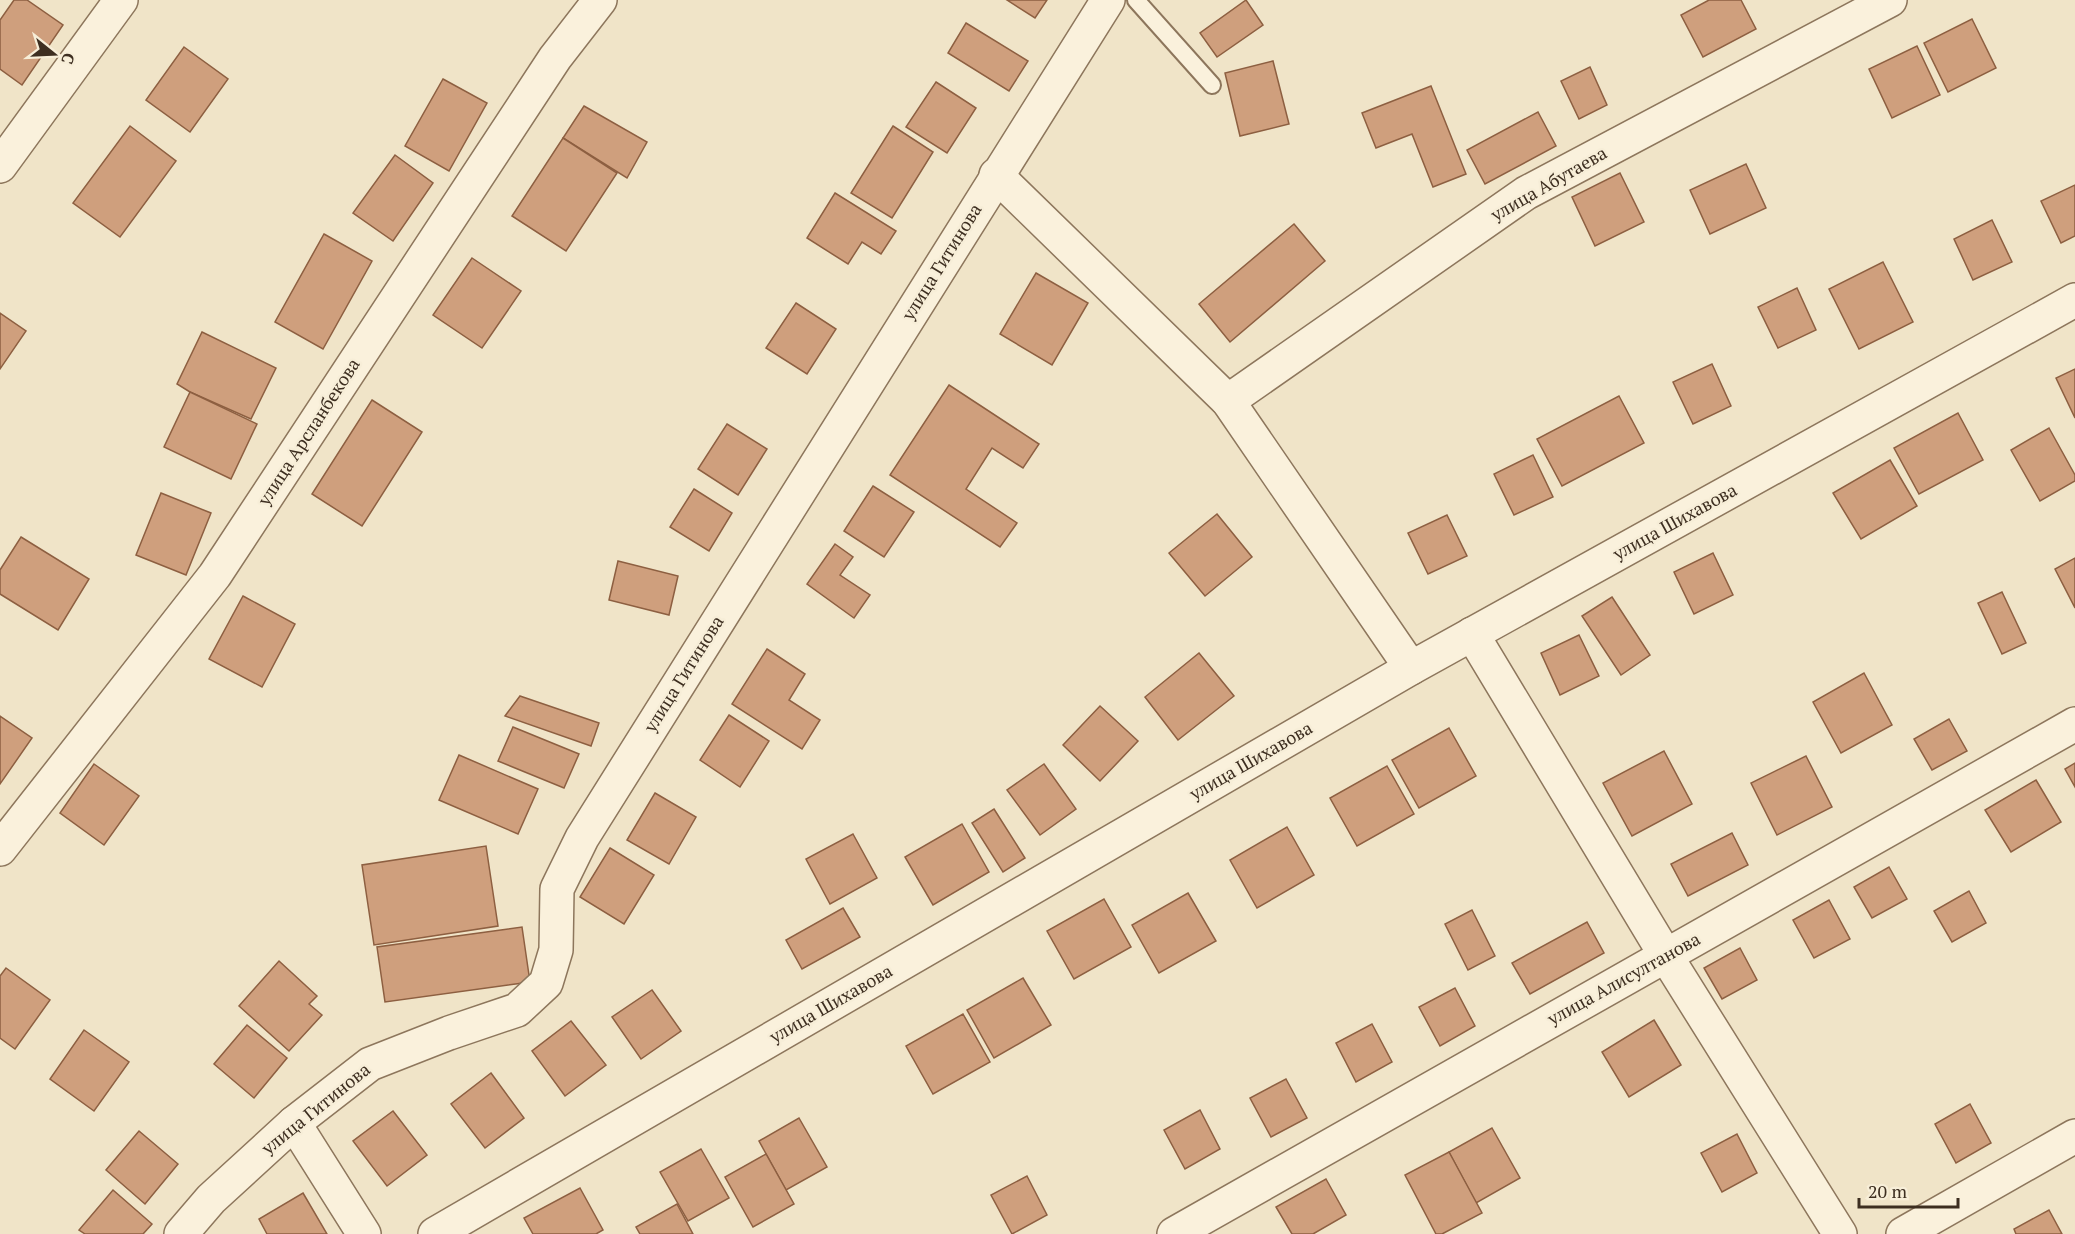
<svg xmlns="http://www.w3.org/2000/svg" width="2075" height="1234" font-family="'PT Serif',serif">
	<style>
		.building { fill: #cf9f7d; stroke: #8d5f41; stroke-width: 1.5 }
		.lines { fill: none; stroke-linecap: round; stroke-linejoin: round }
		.lane-casing { stroke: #8d765c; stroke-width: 20 }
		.street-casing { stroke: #8d765c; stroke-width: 36 }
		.lane { stroke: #faf1dc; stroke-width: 16 }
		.street { stroke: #faf1dc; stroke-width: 33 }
		.labels { text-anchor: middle; stroke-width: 5; stroke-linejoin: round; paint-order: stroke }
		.street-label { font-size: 18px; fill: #3d2e20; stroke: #f7eed8 }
	</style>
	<rect width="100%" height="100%" fill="#f0e4c8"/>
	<g class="building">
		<path d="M14,0h13l36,25 -41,60 -22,-16v-49z"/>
		<path d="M1007,0h40l-12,18z"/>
		<path d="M1246,0l17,25 -46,32 -17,-24z"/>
		<path d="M1709,0h32l15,29 -53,28 -22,-42z"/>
		<path d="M1972,19l24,49 -48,24 -24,-49z"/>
		<path d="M966,23l62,38 -19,30 -61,-38z"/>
		<path d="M1917,46l23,49 -48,23 -23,-49z"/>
		<path d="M184,47l44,32 -38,53 -44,-32z"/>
		<path d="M1273,61l16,63 -49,12 -15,-63z"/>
		<path d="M1590,67l17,38 -28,14 -18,-38z"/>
		<path d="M443,79l44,24 -38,68 -44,-25z"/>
		<path d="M936,82l40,26 -29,45 -41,-26z"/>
		<path d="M1431,86l35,88 -33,13 -21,-53 -36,14 -14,-35z"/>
		<path d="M584,106l63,36 -20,36 -64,-40z"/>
		<path d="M1538,112l18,34 -71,38 -18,-34z"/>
		<path d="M130,126l46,35 -56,76 -47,-34z"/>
		<path d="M893,126l40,26 -41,66 -41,-25z"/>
		<path d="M563,138l54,35 -51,78 -54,-35z"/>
		<path d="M395,155l38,28 -40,58 -40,-28z"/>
		<path d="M1746,164l20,44 -56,26 -20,-44z"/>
		<path d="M1620,173l24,49 -49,24 -23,-49z"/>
		<path d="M2075,185v51l-14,7 -20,-42z"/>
		<path d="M835,193l61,38 -15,23 -19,-12 -14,22 -41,-26z"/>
		<path d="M1992,220l20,42 -39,18 -19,-41z"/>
		<path d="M1294,224l31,37 -95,81 -31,-38z"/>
		<path d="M324,234l48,27 -49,88 -48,-27z"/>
		<path d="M472,258l49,33 -39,57 -49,-33z"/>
		<path d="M1883,262l30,60 -54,27 -30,-60z"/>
		<path d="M1036,273l52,30 -36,62 -52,-31z"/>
		<path d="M1797,288l19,42 -38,18 -20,-41z"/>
		<path d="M796,303l40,26 -29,45 -41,-26z"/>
		<path d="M0,313l26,18 -26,38z"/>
		<path d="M202,332l74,36 -25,51 -61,-27 -13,-8z"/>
		<path d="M1712,364l19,42 -38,18 -20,-42z"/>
		<path d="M2075,369v49l-19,-40z"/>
		<path d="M949,385l90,59 -16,24 -31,-20 -26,41 51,34 -17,24 -110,-72z"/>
		<path d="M190,392l67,32 -26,55 -67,-32z"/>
		<path d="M1619,396l25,47 -82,43 -25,-47z"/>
		<path d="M372,400l50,32 -60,94 -50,-32z"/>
		<path d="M1958,413l25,47 -64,34 -25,-46z"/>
		<path d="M727,424l40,25 -29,46 -40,-26z"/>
		<path d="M2049,428l26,47v6l-35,20 -29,-51z"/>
		<path d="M1533,455l20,42 -39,18 -20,-41z"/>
		<path d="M1890,460l27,46 -56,33 -28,-46z"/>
		<path d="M873,486l41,26 -30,45 -40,-26z"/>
		<path d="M694,489l38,24 -23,38 -39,-24z"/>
		<path d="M161,493l50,20 -25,62 -50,-20z"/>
		<path d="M1217,514l35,43 -47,39 -36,-43z"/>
		<path d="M1447,515l20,41 -39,18 -20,-41z"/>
		<path d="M21,537l68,42 -31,51 -58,-36v-24z"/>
		<path d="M835,544l18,13 -13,18 30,20 -16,23 -47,-34z"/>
		<path d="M1713,553l20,42 -39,19 -20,-42z"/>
		<path d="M2075,558v50l-20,-39z"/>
		<path d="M618,561l60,15 -9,39 -60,-15z"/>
		<path d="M2002,592l24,51 -24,11 -24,-51z"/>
		<path d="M243,596l52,28 -33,63 -53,-28z"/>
		<path d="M1612,597l38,58 -29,20 -39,-59z"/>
		<path d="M1579,635l20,41 -39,19 -19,-42z"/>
		<path d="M767,649l38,25 -16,26 31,20 -18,29 -70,-45z"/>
		<path d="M1199,653l35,43 -56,44 -33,-43z"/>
		<path d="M1864,673l28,52 -51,28 -28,-51z"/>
		<path d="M520,696l79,27 -8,23 -86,-30z"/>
		<path d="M1100,706l38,35 -38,40 -37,-36z"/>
		<path d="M729,715l40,26 -29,46 -40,-27z"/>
		<path d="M0,716l32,22 -32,46z"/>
		<path d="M1949,719l18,32 -35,19 -18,-31z"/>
		<path d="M513,727l66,27 -15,34 -66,-27z"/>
		<path d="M1449,728l27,48 -57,32 -27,-48z"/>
		<path d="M1664,751l28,53 -60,32 -29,-53z"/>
		<path d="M459,755l79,34 -20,45 -79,-34z"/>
		<path d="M1806,756l26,51 -55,28 -26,-52z"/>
		<path d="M2075,763v24l-10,-18z"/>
		<path d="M94,764l45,32 -35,49 -44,-32z"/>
		<path d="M1044,764l32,45 -36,26 -33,-45z"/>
		<path d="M1387,766l27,48 -57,32 -27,-48z"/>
		<path d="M2036,780l25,42 -50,30 -26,-42z"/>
		<path d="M655,793l41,24 -27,47 -42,-24z"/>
		<path d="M994,809l31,49 -22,14 -31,-49z"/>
		<path d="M962,824l27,48 -56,33 -28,-48z"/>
		<path d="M1287,827l27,48 -57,33 -27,-48z"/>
		<path d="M1732,833l16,32 -60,31 -17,-32z"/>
		<path d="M853,834l24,44 -47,26 -24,-45z"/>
		<path d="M486,846l12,80 -124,19 -12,-80z"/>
		<path d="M610,848l44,27 -30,49 -44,-27z"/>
		<path d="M1889,867l18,32 -35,19 -18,-31z"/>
		<path d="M1969,891l17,32 -34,19 -18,-31z"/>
		<path d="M1188,893l28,48 -57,32 -27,-48z"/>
		<path d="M1104,899l27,48 -57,32 -27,-48z"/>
		<path d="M1829,900l21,39 -36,19 -21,-38z"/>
		<path d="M843,908l17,29 -58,32 -16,-29z"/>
		<path d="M1472,910l23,46 -27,14 -23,-46z"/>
		<path d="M1587,922l17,31 -74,41 -18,-31z"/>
		<path d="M522,927l8,55 -145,20 -8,-55z"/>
		<path d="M1740,948l17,32 -35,19 -18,-31z"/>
		<path d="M279,961l38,35 -8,8 13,11 -33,36 -50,-45z"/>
		<path d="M6,968l44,32 -35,49 -15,-11v-62z"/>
		<path d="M1023,978l28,47 -57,33 -27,-48z"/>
		<path d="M1455,988l20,38 -35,20 -21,-39z"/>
		<path d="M652,990l29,41 -40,28 -29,-42z"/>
		<path d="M963,1014l27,48 -57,32 -27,-48z"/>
		<path d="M1654,1020l27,45 -52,32 -27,-45z"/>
		<path d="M571,1021l35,44 -41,31 -33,-45z"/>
		<path d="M1372,1024l20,38 -36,20 -20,-39z"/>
		<path d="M247,1025l40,33 -33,40 -40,-34z"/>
		<path d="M84,1030l45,32 -35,49 -44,-32z"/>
		<path d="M491,1073l33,45 -39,30 -34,-44z"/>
		<path d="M1286,1079l21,39 -36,19 -21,-39z"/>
		<path d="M1970,1104l21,39 -35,20 -21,-39z"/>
		<path d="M1200,1110l20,39 -35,20 -21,-39z"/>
		<path d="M393,1111l34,44 -40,31 -34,-45z"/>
		<path d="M799,1118l28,49 -41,23 -27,-49z"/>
		<path d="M1492,1128l28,50 -44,25 -27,-51z"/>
		<path d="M139,1131l39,33 -33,40 -39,-34z"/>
		<path d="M1737,1134l20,39 -35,19 -21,-39z"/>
		<path d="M701,1149l28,49 -41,23 -28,-49z"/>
		<path d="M1449,1152l33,61 -40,21h-6l-31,-59z"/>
		<path d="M766,1154l28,50 -41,23 -28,-50z"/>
		<path d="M1027,1176l20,39 -35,19 -21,-39z"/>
		<path d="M1326,1179l20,36 -33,19h-21l-16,-27z"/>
		<path d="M580,1188l23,42 -7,4h-63l-9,-16z"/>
		<path d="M113,1190l39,34 -9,10h-58l-6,-4z"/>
		<path d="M303,1193l24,41h-60l-8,-15z"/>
		<path d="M677,1204l16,30h-53l-4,-7z"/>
		<path d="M2049,1210l13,24h-46l-2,-5z"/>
	</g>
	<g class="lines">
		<g class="lane-casing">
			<path id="lane" d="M1136,0l76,85"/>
		</g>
		<g class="street-casing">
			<g id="street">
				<path d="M0,166l121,-166"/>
				<path d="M996,175l232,226 183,267"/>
				<path d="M1228,401l298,-208 364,-193"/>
				<path d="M1472,634l194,322 174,278"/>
				<path d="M0,849l215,-274 340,-517 45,-58"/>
				<path d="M294,1123l70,111"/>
				<path d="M181,1234l30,-35 83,-76 76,-59 79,-31 68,-23 29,-27 10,-33 1,-61 25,-51 526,-838"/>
				<path d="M435,1234l976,-566 664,-368"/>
				<path d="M1174,1234l901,-510"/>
				<path d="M1903,1234l172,-98"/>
			</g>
		</g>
		<use href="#lane" class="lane"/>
		<use href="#street" class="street"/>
	</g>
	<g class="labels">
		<g class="street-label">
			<text transform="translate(1549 184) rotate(-30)" y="6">улица Абутаева</text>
			<text transform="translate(942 262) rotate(-58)" y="6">улица Гитинова</text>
			<text transform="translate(309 432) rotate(-57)" y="6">улица Арсланбекова</text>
			<text transform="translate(1675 522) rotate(-29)" y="6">улица Шихавова</text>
			<text transform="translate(684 674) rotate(-58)" y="6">улица Гитинова</text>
			<text transform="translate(1251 761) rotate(-30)" y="6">улица Шихавова</text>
			<text transform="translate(1624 979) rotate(-29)" y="6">улица Алисултанова</text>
			<text transform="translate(831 1004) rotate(-30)" y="6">улица Шихавова</text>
			<text transform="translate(316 1109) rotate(-39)" y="6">улица Гитинова</text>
		</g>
	</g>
	<g transform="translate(54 54) rotate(108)" stroke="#f7eed8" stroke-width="4.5" paint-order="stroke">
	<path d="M0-4.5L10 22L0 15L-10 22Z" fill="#3d2e20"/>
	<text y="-9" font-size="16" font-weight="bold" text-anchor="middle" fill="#3d2e20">С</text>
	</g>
	<path d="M1859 1198v9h99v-9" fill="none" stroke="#3d2e20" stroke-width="3"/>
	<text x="1868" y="1198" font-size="18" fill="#3d2e20" stroke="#f7eed8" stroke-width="4.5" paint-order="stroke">20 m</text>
</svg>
